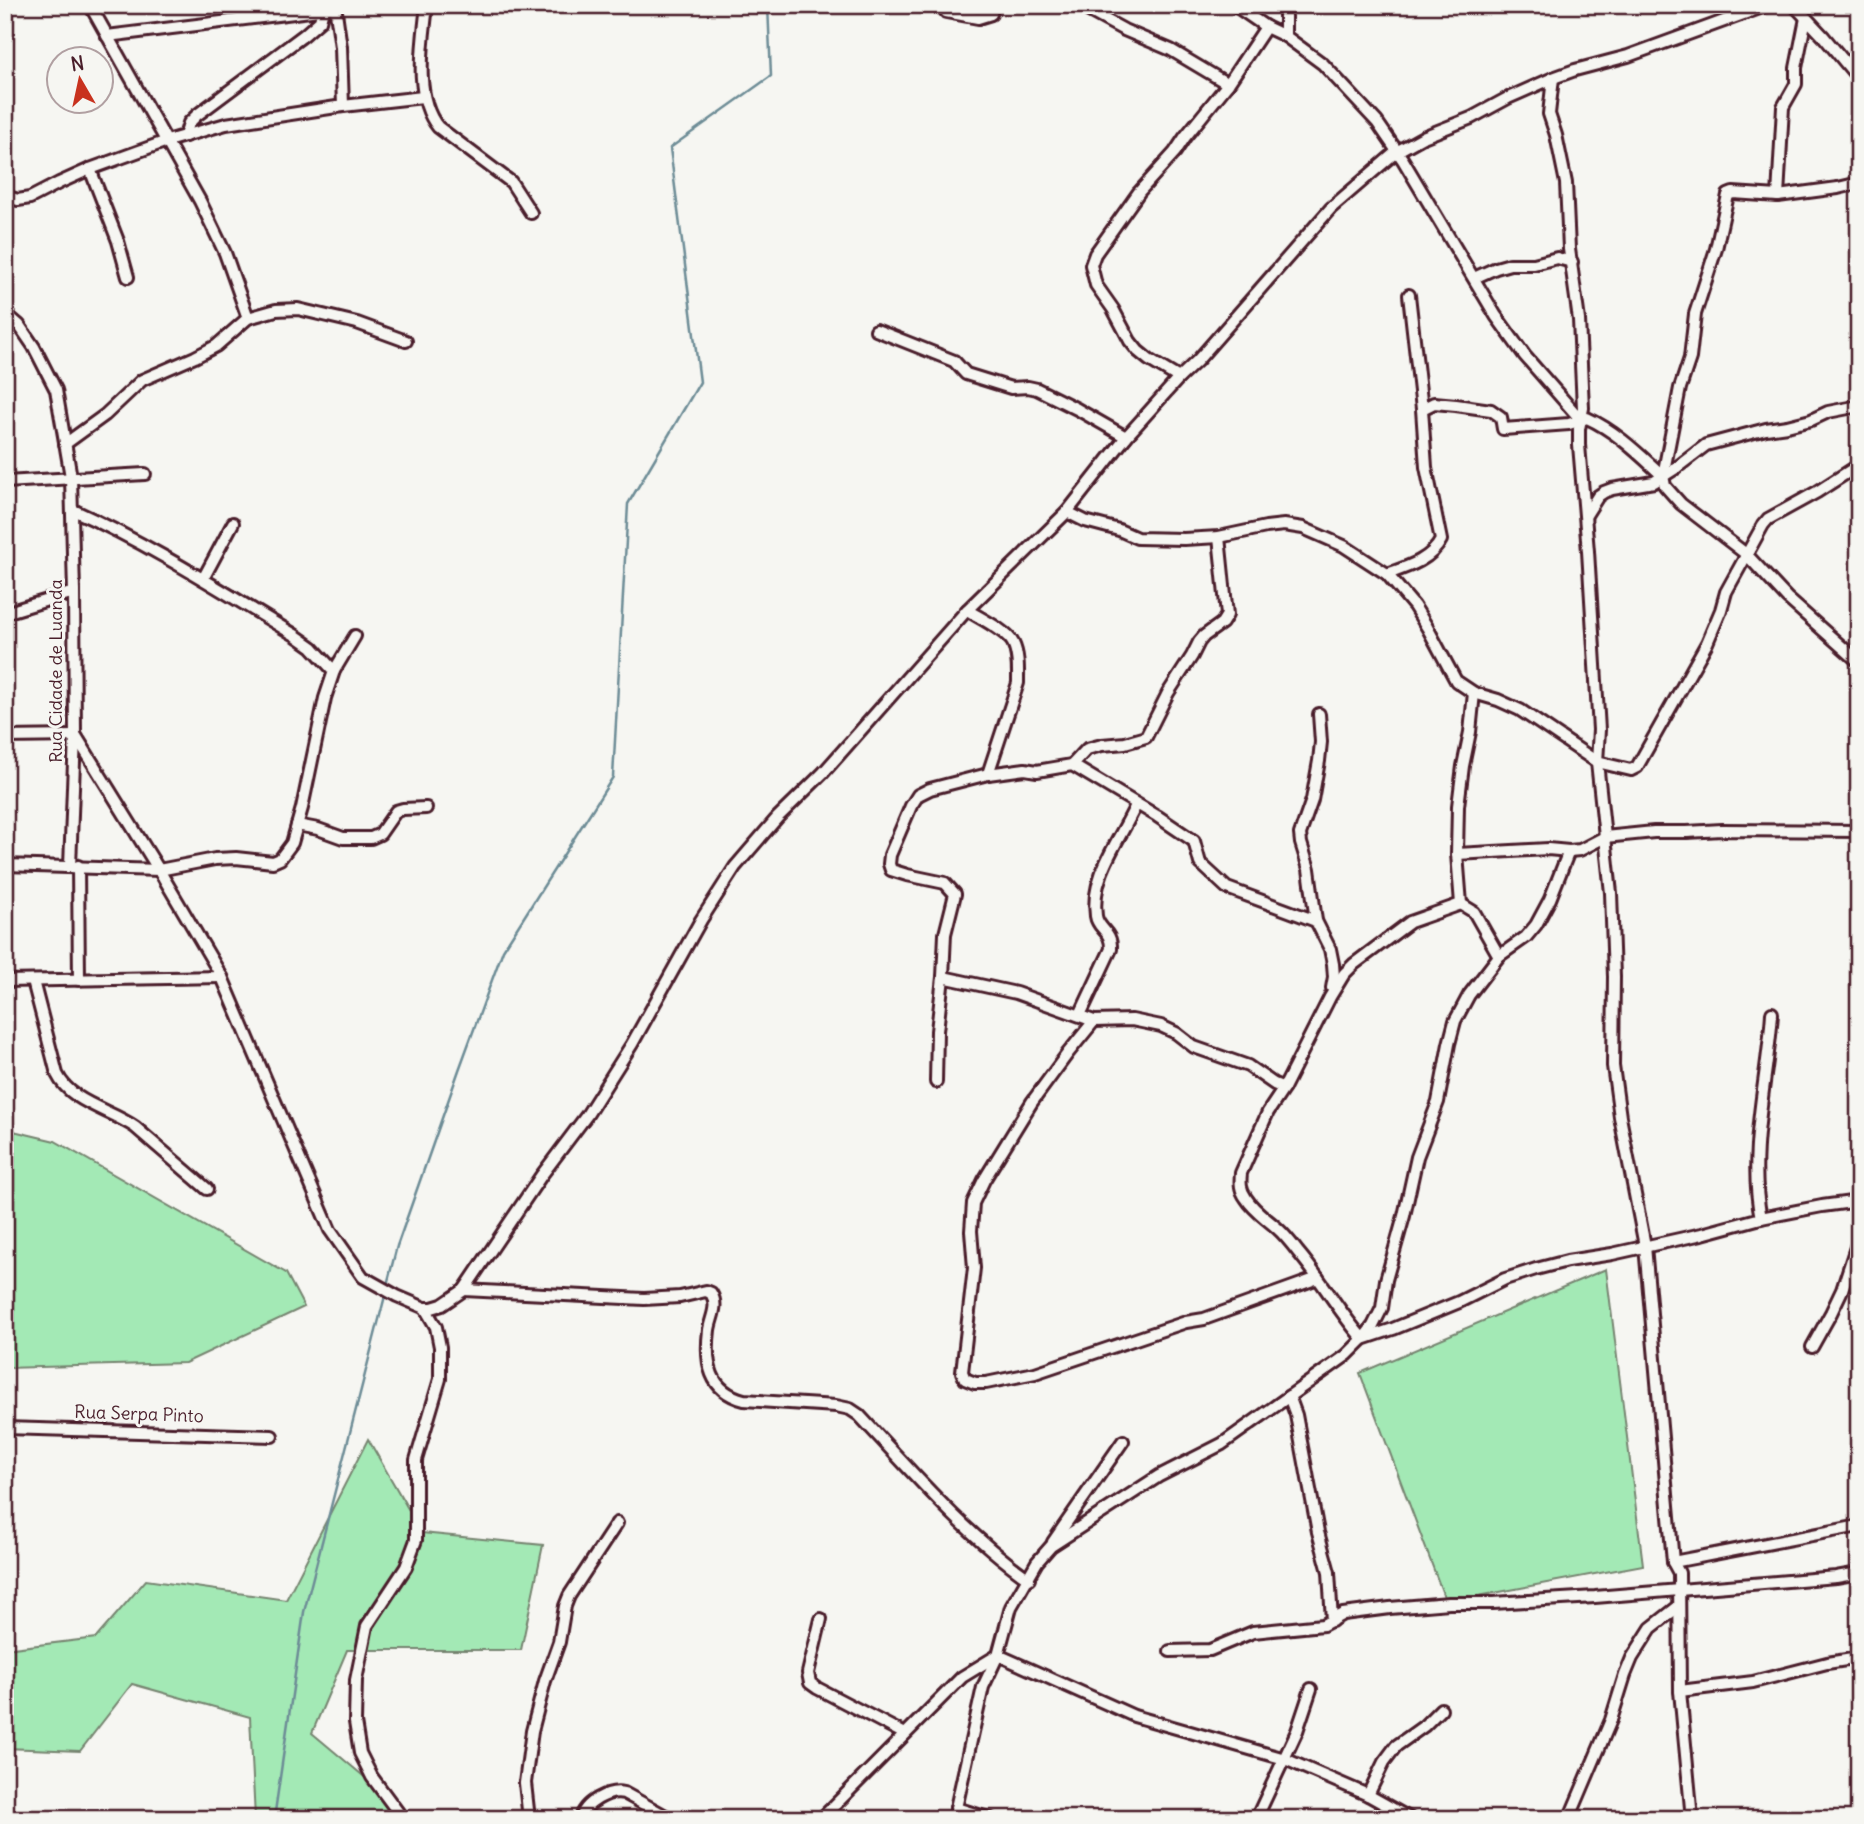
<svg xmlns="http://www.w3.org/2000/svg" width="1864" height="1824" font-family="Delius,sans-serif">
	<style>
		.green { fill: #a3e9b5; stroke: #768470; stroke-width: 2 }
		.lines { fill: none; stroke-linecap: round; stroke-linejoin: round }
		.stream { stroke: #6d8c96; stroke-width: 2.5 }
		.minor-casing { stroke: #4a1f2b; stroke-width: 16 }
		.minor { stroke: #f6f6f2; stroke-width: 10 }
		.labels { text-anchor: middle; stroke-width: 6; stroke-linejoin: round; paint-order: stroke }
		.street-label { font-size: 18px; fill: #4a1f2b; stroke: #f6f6f2 }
	</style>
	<rect width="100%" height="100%" fill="#f6f6f2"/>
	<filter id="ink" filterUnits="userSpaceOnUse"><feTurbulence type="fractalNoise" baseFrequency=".0143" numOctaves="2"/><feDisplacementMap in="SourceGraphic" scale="14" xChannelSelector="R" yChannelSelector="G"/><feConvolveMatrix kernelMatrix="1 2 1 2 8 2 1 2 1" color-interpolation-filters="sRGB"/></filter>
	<g filter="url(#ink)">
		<g class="green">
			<path d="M5,1129l50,12 231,132 18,34 -119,56 -180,5z"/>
			<path d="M1606,1269l37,296 -197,37 -86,-229z"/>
			<path d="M368,1439l54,94 121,12 -22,105h-174l-35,83 99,83v3h-156l-5,-102 -118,-33 -52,67 -75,-3v-99l91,-11 50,-58 140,20z"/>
		</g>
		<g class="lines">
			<g class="stream">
				<path d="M387,1285l10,-39 62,-176 44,-120 110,-173 15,-273 72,-122 -30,-234 101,-72 -3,-71"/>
				<path d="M274,1819l30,-207 82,-320"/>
			</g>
			<g class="minor-casing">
				<g id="minor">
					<path d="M90,5l110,196 25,52 23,65"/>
					<path d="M335,5l6,42 2,59"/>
					<path d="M427,5c-4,38 -14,91 11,122l73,55 20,31"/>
					<path d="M1078,5l46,25 47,20 57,34"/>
					<path d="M1234,5l32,22 19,9 38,28 54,58 26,38 93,156 29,40 56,64"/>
					<path d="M1285,5v31"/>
					<path d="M1794,5l30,32 35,42"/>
					<path d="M946,12l32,6 13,-4 2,-9"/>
					<path d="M107,36l228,-28"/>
					<path d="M1553,78l-4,36 7,21 10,48 3,66 10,71 4,88 -4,21v16l9,106 11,179 -2,32 14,131 3,84 -1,89 7,51 25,129 28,316 6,11 1,118 12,128"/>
					<path d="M185,136l4,-13 8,-8 107,-80 16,-14 3,-12"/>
					<path d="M90,169l28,72 10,36"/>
					<path d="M1859,183l-21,5 -60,8 -45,-3 -5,2 -12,54 -21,65 -5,44 -10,30 -17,88 2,10 16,18 65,50 41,44 72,64"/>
					<path d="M5,196l13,4 12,-2 29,-15 31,-14 77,-28 59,-17 117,-18 80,-9"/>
					<path d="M1778,196l5,-89 13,-23v-16l10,-50"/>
					<path d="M1474,278l22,-10 14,-4h24l23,-6 15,4"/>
					<path d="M1409,295l13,114"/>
					<path d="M5,313l14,12 15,22 22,43 15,87 3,115 1,144 -5,130"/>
					<path d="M876,330l78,31 12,13 45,14 17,-1 9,2 40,20 49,28"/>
					<path d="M1179,378l-30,-18 -11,-9 -8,-10 -17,-32 -17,-24 -5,-20 4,-11 44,-62 36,-40 10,-15 43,-53 38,-57"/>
					<path d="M65,444l40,-29 37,-35 53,-23 21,-11 32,-28 28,-8 22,-1 59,14 49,18"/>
					<path d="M5,482l140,-8"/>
					<path d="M73,510c78,35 149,81 222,125l17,12 22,24"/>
					<path d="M1067,512l18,9 34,9 18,8 47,1 35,-2 47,-10 18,-2 19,3 41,18 43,28 27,32 13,21 29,54 18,12 24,7 22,10 77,52 34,8 6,-3 70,-124 14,-33 5,-18 37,-67 5,-6 49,-27 42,-27"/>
					<path d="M1586,515l12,-19 6,-4 8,-3 42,-7 22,-14 30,-23 60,-16 21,-3 24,-6 17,-8 31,-6"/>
					<path d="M1387,574c20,-7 44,-14 54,-34l-15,-73 -4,-58 12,-6 22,2 35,5 10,7 2,12 66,-5 18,-6c29,13 53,37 76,58"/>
					<path d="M203,579l30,-56"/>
					<path d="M967,610c13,8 40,21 46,33 6,12 5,28 5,40l-30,91"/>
					<path d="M5,613l69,-21"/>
					<path d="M1319,714l2,28 -2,19 -7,39 -12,34 1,9 8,26 7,52 14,28 3,15 1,13 -2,11"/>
					<path d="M5,737l71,-1 83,134 63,107 108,253 33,47 34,19 28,12h7l10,-3 22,-15 77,-114 46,-61 45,-71 69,-124 34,-53 43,-50 45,-44 144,-163 100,-98 59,-75 53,-59 18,-17 134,-153 65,-56 27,-15 48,-19 37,-20 45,-20 22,-8 53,-14 140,-51"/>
					<path d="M1072,765l15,-16 15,-4 23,-2 21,-6 22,-44 24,-37 7,-14 5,-6 18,-13 5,-8 -8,-78"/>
					<path d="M297,825l21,4 25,9h28l9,-4 16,-23 7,-2 23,-1"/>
					<path d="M1457,854l91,-5 21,2 11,-1 25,-13 49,-5h33l35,-2 137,1"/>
					<path d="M5,865l154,5 56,-11 21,-1 37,4 7,-3 12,-16 10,-35 23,-110 9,-27 21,-35"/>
					<path d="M78,866l1,114"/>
					<path d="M1461,904l-51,18 -56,42 -10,10 -14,23 -46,91 -16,24 -27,61c-1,10 -1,17 5,25 8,13 20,20 31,30 8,7 15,16 21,24 24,28 41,60 65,87l10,-13 9,-18 4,-28 18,-64 13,-59 21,-55 11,-58 6,-23 14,-26 30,-39 27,-19 10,-12 14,-26 19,-48"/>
					<path d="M1461,904l-4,-50 1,-48 5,-40 7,-34 4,-39"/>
					<path d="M1461,904l13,8 25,44"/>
					<path d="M943,977l2,-43 10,-40 -10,-11 -38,-8 -16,-5 -2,-6 1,-9 21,-49 7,-11 12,-6 58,-15 37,-5 12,2 35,-6 85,51 37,25 6,22 27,25 89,33"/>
					<path d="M5,981l217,-4"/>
					<path d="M33,981l24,93c14,29 52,35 78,53l72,62"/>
					<path d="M1080,1015l31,-66c1,-19 -13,-19 -15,-33 -6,-40 24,-76 40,-111"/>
					<path d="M1094,1021l-26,32 -36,49 -48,78 -11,23 -2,28 3,37 -12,104 3,7 10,4h11l49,-10 151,-51 18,-3 114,-41"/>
					<path d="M936,1082l1,-51 6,-54 73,16 78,28 38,-1 29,6 15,7 18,14 54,19 26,18 10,4"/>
					<path d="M1761,1218c-14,-66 7,-139 11,-205"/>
					<path d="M464,1290l180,9 36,-2 26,-6 5,2c8,13 0,24 -2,37 -4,33 0,61 35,70l92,6 14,3 9,6c53,57 106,119 170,164"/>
					<path d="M1812,1347l19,-34 11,-23 17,-52"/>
					<path d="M1289,1396l7,19 22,117 11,40 3,49"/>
					<path d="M5,1428l267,8"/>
					<path d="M1053,1542l70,-101"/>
					<path d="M1673,1562l186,-36"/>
					<path d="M821,1619l-13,54 2,10 7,5 88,46"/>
					<path d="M1170,1651l40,-1 43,-18 70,-7 20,-11 47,-6 59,-5h44l102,-6 241,-20 23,-4"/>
					<path d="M1680,1691l73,-9 74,-19 32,-5"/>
					<path d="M1368,1795l16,-33 12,-16 28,-20 17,-17"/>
					<path d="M956,1808l35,11"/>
					<path d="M403,1819l-31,-42 -12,-24 -5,-31 1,-42 11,-54 39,-59 10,-27v-80l24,-81v-32l-4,-20 -11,-19"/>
					<path d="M529,1819l-4,-36 7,-52 13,-50 14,-39 6,-36 4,-10 48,-73"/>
					<path d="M581,1819c3,-16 28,-30 43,-26l47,26"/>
					<path d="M821,1819l141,-142 36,-22 136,61 151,43 83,36 43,24"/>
					<path d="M956,1819v-11l27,-121 15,-32 13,-48 26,-45 14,-16 108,-70 63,-32 125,-89 16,-16 30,-10 66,-27 46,-23 31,-10 31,-8 45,-7 90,-20 59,-16 61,-12 37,-5"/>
					<path d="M1256,1819l41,-88 14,-42"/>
					<path d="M1569,1819l42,-99 14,-45 7,-17 19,-30 28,-22"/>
				</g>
			</g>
			<use href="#minor" class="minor"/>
		</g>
	</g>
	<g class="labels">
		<g class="street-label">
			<text transform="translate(56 671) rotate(-90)" y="6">Rua Cidade de Luanda</text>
			<text transform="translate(139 1414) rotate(2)" y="6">Rua Serpa Pinto</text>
		</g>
	</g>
	<rect width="1864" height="1824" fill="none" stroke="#f6f6f2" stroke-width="28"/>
	<rect x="14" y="14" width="1836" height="1796" fill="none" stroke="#4a1f2b" stroke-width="2.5" filter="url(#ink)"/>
	<g transform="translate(80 80) rotate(351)"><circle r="33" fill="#f6f6f2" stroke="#b1a0a2" stroke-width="2"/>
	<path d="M0-5L12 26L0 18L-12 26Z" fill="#c8321e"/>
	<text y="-10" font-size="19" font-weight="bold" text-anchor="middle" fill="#4a1f2b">N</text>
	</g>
</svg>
